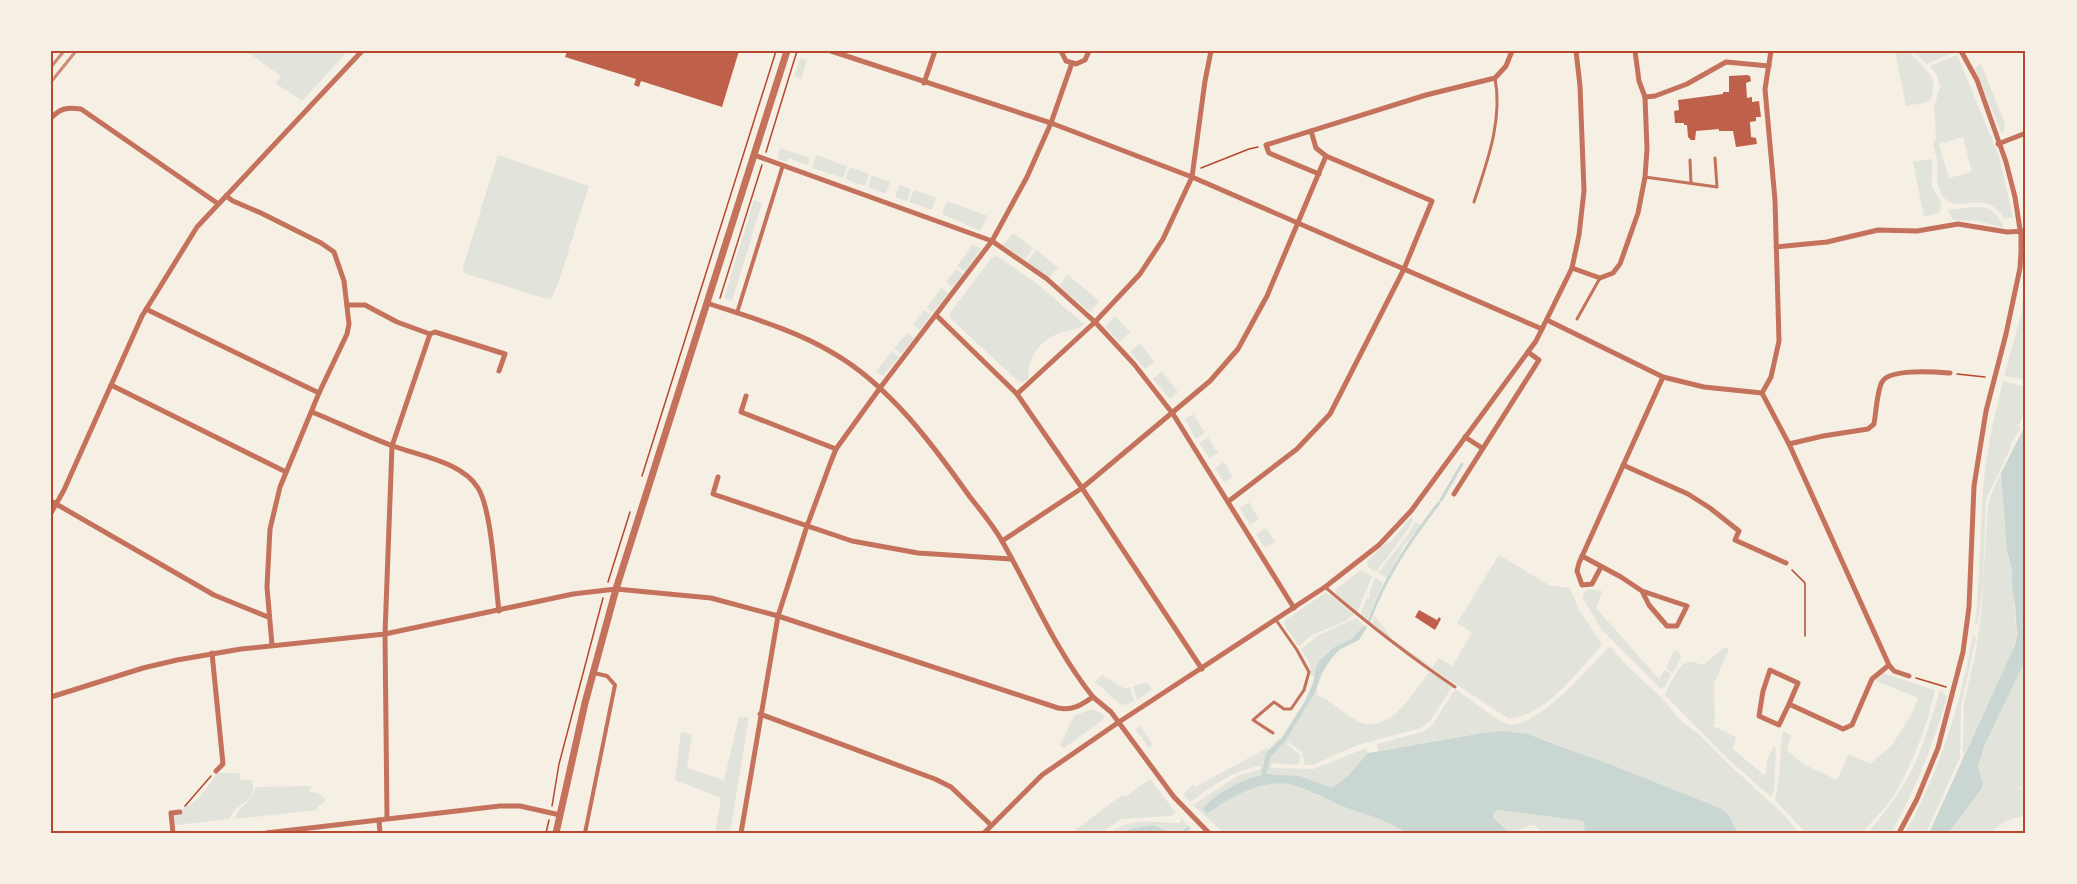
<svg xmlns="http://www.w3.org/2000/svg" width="2077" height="884" font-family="'PT Sans Narrow',sans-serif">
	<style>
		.green { fill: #e2e4dc; fill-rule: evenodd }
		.water { fill: #c9d6d2 }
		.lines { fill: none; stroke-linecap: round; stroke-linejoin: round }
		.stream { stroke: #c9d6d2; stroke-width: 3 }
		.building { fill: #bf614a }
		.path { stroke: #b5482f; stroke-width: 1.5 }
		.service { stroke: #c5725c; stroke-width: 3 }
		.pedestrian { stroke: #c5725c; stroke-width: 4 }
		.minor { stroke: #c5725c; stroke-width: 5 }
		.tertiary { stroke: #c5725c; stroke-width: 7 }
		.rail { stroke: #cf8b77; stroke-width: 3 }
		.neatline { fill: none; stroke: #b5482f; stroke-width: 2 }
	</style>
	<rect width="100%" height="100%" fill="#f6efe4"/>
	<g class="green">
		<path d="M246,51h102l-46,50 -27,-18 6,-7z"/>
		<path d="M1895,51h14c13,19 31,22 22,48l-7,4 -18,3z"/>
		<path d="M1913,51h42l1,1 -29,12z"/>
		<path d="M1957,55l42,101 14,62h-9c-22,-35 -51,5 -65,-29 -3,-9 -1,-18 -2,-28 -1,-6 -3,-12 -4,-18l3,-5 -2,-31 6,-20 -3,-12 -7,-9zM1963,137l9,35 -23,6 -10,-34z"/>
		<path d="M800,58l7,2 -6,19 -7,-2z"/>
		<path d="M1981,64l24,60 -2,9 -3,-3 -25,-62z"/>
		<path d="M780,148l30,10 -3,7 -19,-7 -1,4 -10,-3z"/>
		<path d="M498,155l91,31 -30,95 -7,17 -5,1 -84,-26v-6z"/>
		<path d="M816,155l31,11 -4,12 -31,-10z"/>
		<path d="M1932,159c1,8 -1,18 0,26 3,12 14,16 7,28l-15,4 -11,-55z"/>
		<path d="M850,167l19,7 -4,12 -20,-7z"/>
		<path d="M872,175l18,7 -4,12 -18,-7z"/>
		<path d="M899,185l12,4 -4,12 -12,-4z"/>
		<path d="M914,190l22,8 -4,12 -23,-8z"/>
		<path d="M754,200l8,3 -30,98 -8,-3z"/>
		<path d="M947,201l41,15 -8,15 -38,-17z"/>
		<path d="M1974,207c17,-1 23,6 30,21l-26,-7 -25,-1 -5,-10z"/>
		<path d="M1013,233l20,15 -8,12 -22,-15z"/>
		<path d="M973,244l8,5 -16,23 -8,-6z"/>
		<path d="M1036,250l22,18 -9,10 -22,-16z"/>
		<path d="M997,256l39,27 48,41c-6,6 -10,5 -17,7 -24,5 -39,24 -39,48l-5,3 -5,-1 -68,-63v-5l42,-56z"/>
		<path d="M956,269l7,5 -10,13 -7,-5z"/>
		<path d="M1067,274l32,27 -9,11 -31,-26z"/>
		<path d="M2026,276v104l-22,-4 17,-61z"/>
		<path d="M941,288l7,5 -15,20 -6,-6z"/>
		<path d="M924,310l7,5 -11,15 -7,-6z"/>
		<path d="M1115,316l15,16 -10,10 -15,-15z"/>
		<path d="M907,333l7,5 -13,16 -7,-5z"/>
		<path d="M1140,343l14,19 -9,7 -15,-17z"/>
		<path d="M892,351l7,6 -16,19 -7,-5z"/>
		<path d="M1162,371l16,21 -8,7 -17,-20z"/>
		<path d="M2003,381l23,6v23l-8,16 3,2 -12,18 2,1 -25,52 -3,83 -5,42h-3c5,-45 5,-89 8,-134 3,-37 11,-73 20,-109z"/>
		<path d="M1193,414l12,19 -9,6 -11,-20z"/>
		<path d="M1208,437l10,16 -9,5 -10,-15z"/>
		<path d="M1224,462l9,15 -9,5 -9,-14z"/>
		<path d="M2001,473l7,83 4,19 4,53v10l-5,17 -48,102 1,-55 11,-46 6,-41 7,-110 3,-11z"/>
		<path d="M1249,502l10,17 -9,6 -10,-17z"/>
		<path d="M1411,517l2,2 -4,9 -33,44 -7,-4 -2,-7 20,-19 3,1z"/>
		<path d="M1415,522l6,3 -18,22 -16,31 -9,-5 31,-40z"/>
		<path d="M1266,528l9,14 -10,6 -9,-14z"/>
		<path d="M1499,555l50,30 21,3 8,20 24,37c-25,27 -55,70 -93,74l-99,-65 -50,-39 7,-17 2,1 1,-4 -1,-1 6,-16 8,5 -16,36 5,4 2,-8 19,25 39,27 7,-9 13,8 20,-33 -15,-10z"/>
		<path d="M1361,570l11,6 -15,37 -20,-19 -2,-4z"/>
		<path d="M1588,589l14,2 -6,17 63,71 6,-9 6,4 -6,12 -4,3 -60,-60 -19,-32z"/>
		<path d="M1325,593l7,3 22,19 -10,7 -32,13 -13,11 -14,-20 -1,-5z"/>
		<path d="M1356,618l9,8 -1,-1 -11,13 -20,10 -8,7 -6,8 -5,13h-3l-2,-14 -8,-13 18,-14z"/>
		<path d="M1973,636l3,1 -15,69 -1,51 -34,76h-21c35,-61 55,-128 68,-197z"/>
		<path d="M1611,647l15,18 35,32 19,23 21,16 20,21 62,57 16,19h-61l-9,-18 -9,-7 -108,-43 -64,-24 -33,-9 -32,1 -105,18 -1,-7 48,-13 8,-7 22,-35c15,10 36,27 50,34 27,12 85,-57 102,-74z"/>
		<path d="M1725,647l4,2 -15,35 1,39 -2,3 23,11 -3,12 31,26 2,-2 1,-13 6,-13h3l-2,43 -3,7 -44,-39 -62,-63c3,-7 14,-32 23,-33 4,-1 11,2 15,3z"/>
		<path d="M1674,650l5,2 2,5 -8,16 -7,-5z"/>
		<path d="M2026,659v131l-7,-4 -1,1 8,5v23l-18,5 -19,13h-41l34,-47 -4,-19 6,-21z"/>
		<path d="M1429,672l23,15 -22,34 -9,7 -63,17 -45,20h-8l-3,-13 -14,-10 -1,2 13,11 -1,10 -28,-2v5l43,1 52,-21 2,5 -1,2 -19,21 -16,12 -32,-12 -34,-2 5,-17 15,-17 31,-54v9c14,5 25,18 39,25 32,18 56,-26 73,-48z"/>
		<path d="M1883,673l52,17c-8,36 -23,76 -43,108 -8,12 -20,23 -30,35h-56l-31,-33c6,-23 4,-46 8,-69l8,4 -4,15 16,14 34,16 12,-26 21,10 22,-19 19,-30 7,-17 -42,-17z"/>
		<path d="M1102,675l23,14 5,-2 4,14 -9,4 -5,-1 -25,-22z"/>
		<path d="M1147,682l5,8 -15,10 -4,-13z"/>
		<path d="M1940,690l7,6 -1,5c-14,46 -31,90 -55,132h-23c16,-20 32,-40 44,-63 12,-25 20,-53 28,-80z"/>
		<path d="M1092,709l11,5 1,5 -40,29 -4,-3 14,-29z"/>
		<path d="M739,717h10l-19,116h-15l6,-35 -46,-18 6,-48 11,2 -5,34 37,12z"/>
		<path d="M1140,725l13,20 -4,3 -14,-19z"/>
		<path d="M1279,738l2,1 -15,14 -5,22c-23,7 -44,16 -59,35l5,4c19,-17 58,-36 84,-29 20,6 38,16 56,23 19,7 43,13 59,25h-182l-31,-28 46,-30 22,-6v-3c-27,3 -49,21 -71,36l-7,-8 10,-9 2,2 72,-39 2,1z"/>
		<path d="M217,773h22l1,7h12c7,25 -18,21 -22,39l-55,6 -1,-10 9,-1v-8c14,0 26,-22 34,-33z"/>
		<path d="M1150,779l26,34 -6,3 -49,3 -19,14h-31l51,-38 3,2z"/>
		<path d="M312,786l-3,6 9,1 8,6 -3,5 -5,2 -1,4 -82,9c3,-13 17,-16 21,-32z"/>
		<path d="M1498,810l85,11 2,6 -2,4 -13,2h-29l-6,-8c-11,0 -14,8 -26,8l-16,-16 1,-5z"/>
		<path d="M1180,817l14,16h-5l-4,-6c-5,4 -9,7 -15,5v-2l-3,1 -14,-6 -23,4 -6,4h-14c23,-17 43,-10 69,-10l2,-2z"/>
	</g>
	<g class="water">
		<path d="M2026,424v235l-42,87 -6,21 5,17 -1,4 -34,45h-19l86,-188 2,-10 -2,-30 -3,-19v-14l-5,-22 -6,-77z"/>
		<path d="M1364,625l3,2 -8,13 -20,10 -8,9 -9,14 -8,21 -28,46 -15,17 -5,17 34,2 32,12 16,-12 20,-23 115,-20 21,-2 23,3 85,31 108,43 9,7 9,18h-168l13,-2 2,-4 -2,-6 -85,-11 -4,2 -1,5 16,16h-103c-16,-12 -39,-18 -59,-25 -18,-7 -36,-18 -55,-23 -29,-7 -63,12 -85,29l-5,-5c16,-17 36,-28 59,-34l5,-22 15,-14 24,-38 8,-18 3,-15 5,-9 12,-11 20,-10z"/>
		<path d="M1153,825l19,8h-48l6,-4z"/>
	</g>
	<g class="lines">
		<g class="stream">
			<path d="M1441,500l21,-36"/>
			<path d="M1369,621c16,-44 42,-82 70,-118"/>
			<path d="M1180,833l9,-5"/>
		</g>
	</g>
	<g class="building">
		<path d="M567,51h172l-17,56 -81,-26 -2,6 -5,-2 2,-6 -71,-22z"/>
		<path d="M1747,75l3,1 1,5 -5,2 1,15 5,-1v5l7,-1 2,16h-5v4l-6,1 1,15 5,1 1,6 -21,3 -3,-16h-14v-2l-23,2 -1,9h-4l-3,-3 -1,-12h-3v-2h-9l-1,-12 5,-1 -1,-10 45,-6v-2h6v-16z"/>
		<path d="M1419,610l18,10 2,-3 2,2 -6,11 -20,-13z"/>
	</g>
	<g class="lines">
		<g class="path">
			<path d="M766,152l31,-101"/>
			<path d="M1201,168l48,-19 9,-2"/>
			<path d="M720,298l42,-133"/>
			<path d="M1957,374l28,3"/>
			<path d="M642,476l134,-425"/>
			<path d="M1792,570l13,13v53"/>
			<path d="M608,582l22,-70"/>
			<path d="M1916,678l30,9"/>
			<path d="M185,806l26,-30"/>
			<path d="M552,806l7,-42 44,-166"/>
			<path d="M546,833l3,-13"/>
		</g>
		<g class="service">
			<path d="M1690,160l1,23"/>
			<path d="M1645,177l72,10 -2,-29"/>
			<path d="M1474,202c13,-40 29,-82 21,-124"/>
			<path d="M1577,319l23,-41"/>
			<path d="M1325,587c42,36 84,69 130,100"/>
			<path d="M1273,733l-20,-13 21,-18 10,7h7l13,-19 5,-18 -12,-22 -21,-30"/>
		</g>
		<g class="pedestrian">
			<path d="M737,313l46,-148"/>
			<path d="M585,833l30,-148 -8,-9 -13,-3"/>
		</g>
		<g class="minor">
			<path d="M831,51l220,72 141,54 350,152"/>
			<path d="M1061,51l5,10 10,3 9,-4 4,-9"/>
			<path d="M924,83l11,-32"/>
			<path d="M1645,97l10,-1 32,-12 39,-22 43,4"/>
			<path d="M51,118c10,-10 16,-11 30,-9l136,94"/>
			<path d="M1311,131l5,17 10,8"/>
			<path d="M1998,144l28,-11"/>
			<path d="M754,155l238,86 55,38 48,43 39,42 39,50 121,194"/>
			<path d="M1319,174l-50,-21 -3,-8 160,-50 69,-17 11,-12 6,-15"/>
			<path d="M226,196l7,5 28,12 60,30 13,9 10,29 5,43 -2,10 -28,59 -39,94 -10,42 -3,58 5,58"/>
			<path d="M1776,247l51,-5 51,-12 39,1 41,-7 49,8 19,-1"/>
			<path d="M1572,268l28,10 13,-5 7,-9 18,-51 7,-36 2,-28 -2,-52 -6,-16 -4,-30"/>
			<path d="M707,303c42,14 88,27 126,50 56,32 100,92 137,144 11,14 23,28 32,44 30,52 53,109 91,156"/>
			<path d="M347,305h18l32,17 33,12 5,-2 70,22 -6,17"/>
			<path d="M146,309l173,84"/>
			<path d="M936,315l81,79 65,94 120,181"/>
			<path d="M1547,320l116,57 41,10 58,6"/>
			<path d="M111,385l175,87"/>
			<path d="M1762,393l9,-16 8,-36 -4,-141 -10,-111 6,-38"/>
			<path d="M1762,393l27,51 100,221 5,6 15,5"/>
			<path d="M1017,394l78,-72 45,-48 23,-35 29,-62 13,-96 6,-30"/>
			<path d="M746,396l-5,16 95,37"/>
			<path d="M312,412c27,11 54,24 81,34 27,10 69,16 85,42 14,22 17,94 21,123"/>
			<path d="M1465,437l17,11"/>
			<path d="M1789,444l34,-8 45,-7 6,-5c2,-11 3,-33 8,-42 7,-14 55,-10 68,-9"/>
			<path d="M1623,465l65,29 22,14 29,23 -4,9 51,23"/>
			<path d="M718,477l-5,17 139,47 66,12 93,6"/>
			<path d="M1454,494l85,-134 -11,-8"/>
			<path d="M51,501l163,94 54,22"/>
			<path d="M51,513l13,-23 78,-174 55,-89 165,-176"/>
			<path d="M1002,541l80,-53 128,-107 28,-32 29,-53 59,-140 106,45 -28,68 -74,145 -33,35 -68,52"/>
			<path d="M1582,556l39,21 21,14 45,15 -10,20h-10l-18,-21 -7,-14"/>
			<path d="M1601,567l-9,17 -10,1 -5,-14 2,-8 84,-186"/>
			<path d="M212,653l11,111 -7,7"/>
			<path d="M51,697l92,-29 34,-8 64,-11 144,-15 188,-40 43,-5 95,9 67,18 280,92c15,3 23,-3 35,-11l18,15 63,85 35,36"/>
			<path d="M1789,704l-10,21 -20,-9 4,-25 7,-21 28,13 -9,21 54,25 9,-4 20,-46 17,-14"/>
			<path d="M760,714l175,65 16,8 40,38"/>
			<path d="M387,818l-2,-184 7,-188 38,-112"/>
			<path d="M379,820l1,13"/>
			<path d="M173,833l-2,-20 9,-1"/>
			<path d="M266,833l234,-27h20l40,9"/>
			<path d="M741,833l37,-217 29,-90 23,-62 6,-15 44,-61 112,-147 35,-64 24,-54 21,-60"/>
			<path d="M984,833l58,-58 77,-53 206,-135 54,-42 32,-34 125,-170 36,-73 7,-33 5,-44 -4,-105 -4,-35"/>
			<path d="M1899,833l18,-34 21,-51 25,-96 6,-45 5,-121 12,-75 20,-77 14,-66 1,-16v-16l-6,-39 -9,-35 -29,-82 -16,-29"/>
		</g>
		<path class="tertiary" d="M556,833l29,-130 31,-114 171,-538"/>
		<g class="rail">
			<path d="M51,67l13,-16"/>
			<path d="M51,82l25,-31"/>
		</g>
	</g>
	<rect width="2077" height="884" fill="none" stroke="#f6efe4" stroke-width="105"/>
	<rect x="52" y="52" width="1972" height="780" class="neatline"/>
</svg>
